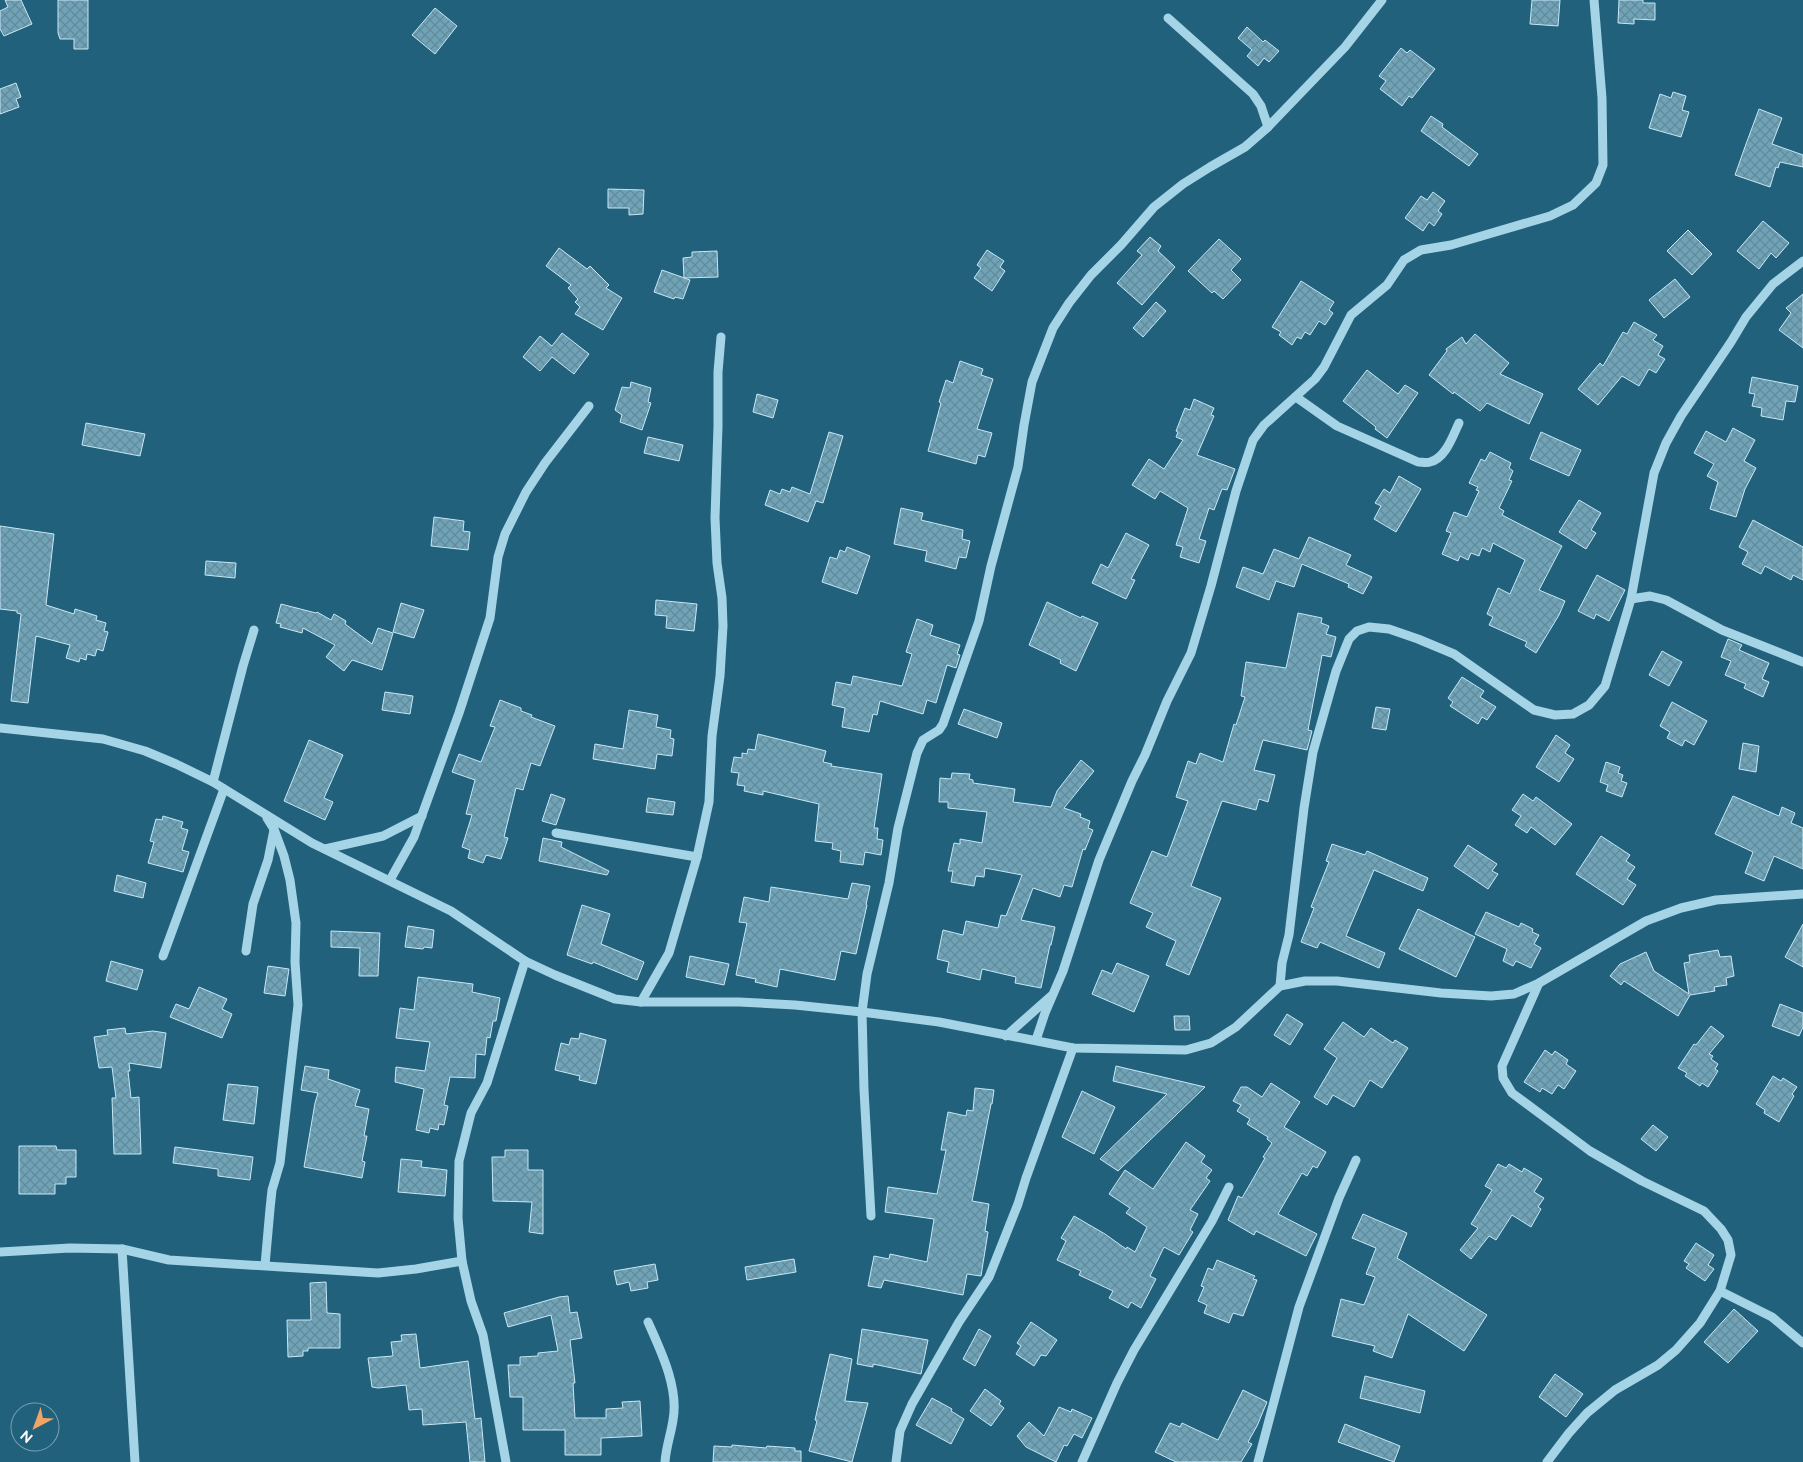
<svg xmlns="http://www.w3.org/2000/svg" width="1803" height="1462" font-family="Raleway,sans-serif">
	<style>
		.building { fill: url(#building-cross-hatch); stroke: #c7e8f5 }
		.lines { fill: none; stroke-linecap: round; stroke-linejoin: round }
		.minor { stroke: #a4d4e6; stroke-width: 9 }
	</style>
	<defs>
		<pattern id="building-cross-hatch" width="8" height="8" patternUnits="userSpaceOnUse" patternTransform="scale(1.25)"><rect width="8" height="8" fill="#6ea3b8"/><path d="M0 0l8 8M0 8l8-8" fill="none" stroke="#648998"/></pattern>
	</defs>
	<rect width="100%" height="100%" fill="#21617c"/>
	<g class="building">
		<path d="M5,0h16l11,24 -28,12 -4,-7v-18l8,-4z"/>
		<path d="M58,0h30v49h-14v-10h-14l-2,-6z"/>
		<path d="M1532,0h28l-2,26 -28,-2z"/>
		<path d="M1619,0h24v3h12v17l-21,-1v5l-16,-1z"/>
		<path d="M435,8l22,18 -22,28 -23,-19z"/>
		<path d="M1247,27l16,15 2,-2 14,11 -10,11 -5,-4 -6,8 -11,-10 5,-6 -14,-12z"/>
		<path d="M1401,48l6,5 3,-3 25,19 -23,29 -3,-2 -7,10 -22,-17 6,-8 -7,-5z"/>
		<path d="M16,83l5,14 -5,2 3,8 -19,7v-25z"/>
		<path d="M1673,92l13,4 -4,14 7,2 -8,25 -32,-9 11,-34 11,4z"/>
		<path d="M1759,109l23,9 -10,26 31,11v12l-23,-5 -2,6 -2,-1 -6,20 -35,-12 11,-31z"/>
		<path d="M1431,116l12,8 -1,3 36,27 -9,12 -48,-35z"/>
		<path d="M608,189l36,1 -1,24 -14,1v-7h-21z"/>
		<path d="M1433,192l12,9 -7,10 4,3 -8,12 -5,-4 -6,9 -18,-13 16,-22 6,4z"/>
		<path d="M1763,221l26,22 -13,15 -5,-5 -12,16 -22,-18z"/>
		<path d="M1688,230l24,24 -20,21 -25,-24z"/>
		<path d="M1150,237l11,9 -3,5 17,16 -33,38 -25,-22 25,-28 -5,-4z"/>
		<path d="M1219,239l22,20 -10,11 10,10 -18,19 -9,-8 -2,2 -24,-22z"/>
		<path d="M559,248l28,21 3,-3 19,19 -3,3 16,10 -19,32 -28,-16 5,-7 -5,-5 3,-3 -10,-11 3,-3 -25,-19z"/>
		<path d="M987,250l17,11 -4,6 5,4 -13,20 -18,-13 7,-10 -4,-3z"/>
		<path d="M717,251l1,26 -34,1 -1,-20 9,-1v-5z"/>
		<path d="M662,270l28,10 -7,19 -8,-2 -1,2 -20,-7z"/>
		<path d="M1675,279l15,18 -26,21 -15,-18z"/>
		<path d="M1301,281l33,21 -5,8 4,3 -8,12 -6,-4 -9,14 -5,-3 -4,7 -4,-2 -5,8 -13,-10 2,-3 -9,-5z"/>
		<path d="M1803,294v54l-24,-18 12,-17 -5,-5z"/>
		<path d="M1156,302l10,9 -23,26 -10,-9z"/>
		<path d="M1634,322l23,13 -4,5 10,6 -5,9 7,4 -9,14 -7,-4 -10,17 -17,-10 -24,29 -20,-16 22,-26 3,3 20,-34 4,2z"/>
		<path d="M562,333l27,21 -15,20 -22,-17 -12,14 -17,-14 17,-21 12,10z"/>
		<path d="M1475,334l34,29 -9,11 43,20 -14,30 -42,-21 -7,8 -26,-19 -1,2 -24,-19 18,-24 -1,-2 16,-12 4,7z"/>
		<path d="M960,361l23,8 -2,6 12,4 -16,50 15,4 -7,24 -7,-2 -2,9 -48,-13 13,-48 -2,-1 7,-22 7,3z"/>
		<path d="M1367,370l31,24 7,-9 13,8 -31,45 -12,-9 1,-2 -33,-26z"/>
		<path d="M1752,377l46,9 -3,16 -9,-1 -3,19 -22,-4 1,-8 -10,-2 3,-12 -6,-1z"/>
		<path d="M631,382l20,6 -3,14 3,1 -9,27 -22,-8 2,-7 -7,-5 7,-23 8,1z"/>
		<path d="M757,394l21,6 -5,18 -20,-6z"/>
		<path d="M1194,399l20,9 -3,7 3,1 -17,39 38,14 -8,21 -5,-1 -8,21 -5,-2 -10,31 7,2 -7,22 -19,-6 3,-10 -7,-2 12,-37 -28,-17 -5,8 -23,-14 17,-26 15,10 19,-29 -7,-3 2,-5 -2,-1 9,-23 5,2z"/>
		<path d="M86,423l59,11 -5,22 -58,-11z"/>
		<path d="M1733,428l22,12 -11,21 12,7 -11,21 -9,28 -26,-8 8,-27 -11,-6 7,-12 -20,-11 12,-22 20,11z"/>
		<path d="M829,432l14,4 -20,67 -7,-2 -8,21 -43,-17 5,-15 10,4 2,-5 8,3 2,-5 18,7z"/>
		<path d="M1541,432l40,18 -12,26 -39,-17z"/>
		<path d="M648,437l35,8 -4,16 -35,-8z"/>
		<path d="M1490,452l21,11 -2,5 4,3 -4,9 3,1 -13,27 5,3 -2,4 60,31 -23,44 26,11 -6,14 -23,38 -11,-7 2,-4 -38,-17 4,-8 -6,-3 11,-26 12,6 15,-34 -32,-17 -3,9 -8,-4 -3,8 -8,-3 -3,7 -8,-4 -2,5 -16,-7 9,-21 -5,-2 8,-19 13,5 12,-26 -3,-1 2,-3 -9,-4 12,-24 4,2z"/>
		<path d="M1399,476l22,13 -25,43 -22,-13 7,-13 -6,-3 9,-14 6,4z"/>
		<path d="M1579,500l22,13 -10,17 5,3 -10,16 -27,-17z"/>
		<path d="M901,508l22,5 -2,7 42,10 -1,9 8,2 -4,17 -7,-1 -3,12 -31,-8 2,-10 -33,-7z"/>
		<path d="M434,517l30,4 -1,10 7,1 -2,18 -37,-4z"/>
		<path d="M1753,520l50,27v33l-10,-5 -2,5 -26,-14 -4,8 -19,-10 6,-12 -9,-5z"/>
		<path d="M0,526l54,8 -8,71 28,9 1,-5 22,7 -1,4 10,3 -2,8 4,1 -5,19 -6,-2 -2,7 -8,-2 -1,6 -6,-2 -1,4 -13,-4 4,-13 -34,-9 -8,67 -17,-2 10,-87 -4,-1v-2l-17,-2z"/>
		<path d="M1126,533l23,12 -18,34 4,1 -9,19 -34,-16 9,-19 7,4z"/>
		<path d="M1309,537l42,18 -5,10 26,12 -9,17 -15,-7 1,-3 -47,-20 -8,23 -18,-6 -7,19 -33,-13 7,-20 20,7 11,-25 25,10z"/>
		<path d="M847,547l23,9 -13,38 -35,-12 8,-25 7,2 3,-9 5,2z"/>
		<path d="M206,561l30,2 -1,15 -30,-3z"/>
		<path d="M1597,575l28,15 -16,31 -13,-7 -2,5 -16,-8z"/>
		<path d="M656,600l41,4 -3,27 -28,-3 1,-12 -12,-1z"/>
		<path d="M1047,602l34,16 1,-2 16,7 -22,48 -16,-8 1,-3 -32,-15z"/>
		<path d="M401,603l23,7 -10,28 -21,-6z"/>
		<path d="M281,604l35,9 1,-1 14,8 3,-6 12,7 -1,3 27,20 6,-16 15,5 -11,37 -30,-10 -8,11 -18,-14 9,-12 -32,-17 -1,5 -22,-6 1,-3 -5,-1z"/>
		<path d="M1298,613l24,5 -1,5 8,3 -3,8 10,3 -5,20 -9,-2 -14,75 4,1 -5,19 -44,-10 -9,30 21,5 -7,27 -9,-3 -3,11 -34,-9 -31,85 30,12 -32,77 -23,-10 10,-24 -30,-14 7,-14 -23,-10 22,-52 15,6 21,-56 -12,-4 12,-36 8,3 4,-11 23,9 11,-38 2,1 9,-28 -4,-1 5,-34 40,6z"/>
		<path d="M917,619l16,6 -3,10 30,10 -3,9 3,1 -4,13 -9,-3 -11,38 -9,-3 -4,14 -43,-13 -3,14 -4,-1 -4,18 -27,-5 3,-19 -13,-3 4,-23 15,3 2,-9 49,10 10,-32 -6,-2z"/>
		<path d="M1728,639l14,6 -3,5 30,13 -7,16 7,3 -6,15 -19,-9 2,-4 -21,-9 6,-14 -10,-4z"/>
		<path d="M1662,651l20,11 -13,24 -20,-11z"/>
		<path d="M1462,677l22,14 -4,6 16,10 -9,13 -5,-3 -4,7 -28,-18 3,-4 -5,-4z"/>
		<path d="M385,692l28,4 -3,18 -28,-4z"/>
		<path d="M500,700l21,8v3l11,4 -1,2 24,9 -15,40 -9,-3 -8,27 -7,-2 -12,49 4,1 -7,21 -15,-4 -3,8 -15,-5 2,-8 -8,-3 10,-32 -6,-1 9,-34 -23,-8 7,-18 22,8 14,-35 -5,-1z"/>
		<path d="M1672,702l35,19 -13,24 -9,-5 -3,6 -15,-8 3,-6 -10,-6z"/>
		<path d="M1376,707l14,2 -4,21 -14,-2z"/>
		<path d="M964,709l38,14 -5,15 -39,-14z"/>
		<path d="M629,710l29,5 -2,12 15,3 -1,8 4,1 -2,17 -15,-2 -2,15 -62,-10 2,-15 28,5z"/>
		<path d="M758,734l68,17 -3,11 9,2 -1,2 51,8 -8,54h4l-1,11 6,1 -2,15 -16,-3 -2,13 -23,-3 1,-11 -9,-2 1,-6 -18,-2 4,-37 -56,-13v4l-19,-4 1,-5 -8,-1 2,-12 -8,-1 3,-15 8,1v-5l5,1 1,-5 7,1z"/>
		<path d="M1556,735l14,10 -5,8 9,6 -15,23 -23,-15z"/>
		<path d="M309,740l34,15 -19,43 9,4 -8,18 -41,-19z"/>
		<path d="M1743,743l16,3 -3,26 -17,-3z"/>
		<path d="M1081,760l13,11 -30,37 17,6 -1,3 10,4 -2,7 5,2 -8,20 -2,-1 -11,38 -8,-2 -4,12 -27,-9 -12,32 34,7 -4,18h-1l-9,43 -26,-5 1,-6 -34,-8 -2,11 -33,-8 2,-10 -12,-3 6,-29 20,5 3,-14 32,7 3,-13 5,1 16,-41 -37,-7 -1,9 -8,-1 -2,10 -23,-4 2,-11h-5l6,-28 6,1v-5l22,4 5,-31 -39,-4v-6h-9l1,-24 11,1 1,-6 18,1 -1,5 4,1v3l42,6 -2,13 38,5 6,-16z"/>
		<path d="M1606,762l14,5 -2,6 5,2 -2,6 6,2 -5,14 -16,-6 2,-6 -8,-3z"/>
		<path d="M551,794l14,5 -9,26 -14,-4z"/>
		<path d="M1523,794l10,7 3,-4 36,27 -17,21 -24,-18 -4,6 -12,-8 6,-9 -9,-6z"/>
		<path d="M1733,796l46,20 3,-9 13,6 -4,10 12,5v41l-29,-13 -10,25 -19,-8 8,-21 -38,-18z"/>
		<path d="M648,798l27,4 -2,13 -27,-3z"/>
		<path d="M163,816l20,6 -2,6 7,2 -6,20 7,2 -6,20 -35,-9 6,-21 -4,-1 6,-22 6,1z"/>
		<path d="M1601,836l29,19 -4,6 9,6 -8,12 9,6 -13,20 -47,-31z"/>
		<path d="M543,838l19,4 -1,5 48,24 -2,4 -68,-14z"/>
		<path d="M1332,844l33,11 2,-4 61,27 -5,13 -49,-21 -28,66 39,17 -6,15 -59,-26 -3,6 -16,-6 13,-34 -3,-1 18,-45 -3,-1z"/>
		<path d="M1468,845l29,19 -5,7 6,3 -10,15 -34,-23z"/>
		<path d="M117,875l29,8 -3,15 -29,-7z"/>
		<path d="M852,883l18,3 -4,19h1l-11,49 -15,-3 -6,29 -55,-11 -3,18 -22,-5 1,-3 -20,-4 11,-52 -8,-1 5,-25 25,5 2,-15 77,12z"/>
		<path d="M582,905l28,9 -9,30 43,18 -7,18 -44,-18 -1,2 -25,-9z"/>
		<path d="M1418,909l57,28 -19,40 -57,-28z"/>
		<path d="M1486,912l33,15 2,-4 12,6 -1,3 7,3 -5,9 7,4 -10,20 -15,-7 -3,5 -10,-5 4,-12 -32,-15z"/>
		<path d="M1803,924v43l-18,-10z"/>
		<path d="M408,926l26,4 -2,18 -8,-1 -1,2 -18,-2z"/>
		<path d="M331,931l49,2 -2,43h-19l1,-28 -29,-1z"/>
		<path d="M1718,950l2,7 11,-1 3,20 -8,2 1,7 -13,2 1,4 -25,4 -12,21 -54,-35 -3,4 -11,-9 10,-12 26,-12 8,19 35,23 -5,-31 6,-1 -1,-7z"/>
		<path d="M690,956l39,8 -5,21 -38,-8z"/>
		<path d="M111,961l32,9 -6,20 -31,-9z"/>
		<path d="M1117,963l32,13 -15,36 -42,-18 10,-24 10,4z"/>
		<path d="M268,966l21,3 -4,27 -21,-3z"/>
		<path d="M418,977l55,7 -1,8 28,6 -4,23h-3l-3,17 -3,-1 -2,18 -9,-1 -1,24 -25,-1 -6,28 4,1 -4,19 -5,-1 -1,6 -8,-2 -1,5 -13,-3 8,-41 -29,-7 1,-15 29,4 5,-29 -34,-4 4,-30 14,2z"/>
		<path d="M199,987l28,12 -5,10 10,5 -10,24 -52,-21 6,-13 13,5z"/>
		<path d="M1780,1004l23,9v14l-4,9 -27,-10z"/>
		<path d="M1287,1014l16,10 -13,21 -16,-10z"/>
		<path d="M1174,1016h15l1,14h-15z"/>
		<path d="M1343,1022l21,15 7,-9 22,15 2,-3 13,8 -26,40 -12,-8 -16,27 -21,-12 -6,10 -13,-8 23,-39 -13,-9z"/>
		<path d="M1711,1026l13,10 -15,18 4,2 -2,3 7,5 -3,5 3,2 -10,16 -6,-4 -2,3 -15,-10 2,-3 -9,-5 16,-24 2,1z"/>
		<path d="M125,1028l1,6 27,-3 13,2 -5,35 -32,-5 1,8h-2l3,27 8,-1 2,57h-27l-2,-56h4l-4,-31 -13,1 -5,-31 14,-2 -1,-5z"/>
		<path d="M580,1033l26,7 -10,44 -17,-4 1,-4 -25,-6 6,-27 8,2 2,-7 8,1z"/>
		<path d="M1545,1050l7,5 3,-4 13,9 -2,4 10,7 -12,18 -6,-4 -6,9 -10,-6 -2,4 -16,-10z"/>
		<path d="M305,1066l24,4 -1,9 32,11 -5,16 14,3 -5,27h3l-5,25 3,1 -3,16 -58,-11 11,-64 3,-10 -17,-3z"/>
		<path d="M1116,1066l89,21 -87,84 -18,-12 67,-65 -54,-13z"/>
		<path d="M1773,1076l8,5 2,-3 14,9 -5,7 2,2 -15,26 -15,-9 1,-3 -9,-6z"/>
		<path d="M1271,1083l29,19 -16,25 42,25 -9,16 -4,-2 -6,10 -5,-3 -24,41 39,20 -11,22 -50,-25 -2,4 -26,-15 10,-24 4,2 23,-40 -2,-1 9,-14 -5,-4 1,-2 -21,-13 3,-5 -13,-8 4,-6 -8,-4 8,-14h6l15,10z"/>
		<path d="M228,1084l30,3 -4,37 -31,-4z"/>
		<path d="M975,1088l19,2 -2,14h-1l-19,97 17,3 -4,27 3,1 -7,44 -14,-2 -4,21 -79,-15 -3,8 -13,-2 6,-30 15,3 1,-5 37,8 7,-43 -49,-7 3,-25 49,7 9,-44h-5l7,-38 18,4 1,-6 6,1z"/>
		<path d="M1082,1091l33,16 -21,47 -32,-17z"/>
		<path d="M1653,1125l15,12 -12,14 -15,-12z"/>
		<path d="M1186,1142l19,14 -4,6 11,8 -6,8 4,3 -20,29 8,4 -8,16 3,2 -14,23 -15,-8 -14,29 6,3 -15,29 -10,-6 -3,6 -19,-10 4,-7 -34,-16 2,-4 -24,-11 9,-19 -5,-3 13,-22 31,18 21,15 1,-2 8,5 12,-25 -21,-14 4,-5 -21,-14 16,-24 28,19z"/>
		<path d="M19,1146h37l1,4h19v27h-10v7h-11v10h-36z"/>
		<path d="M175,1147l78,10 -3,23 -32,-4v-7l-45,-6z"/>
		<path d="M505,1150h23v20h15v64l-14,-2 3,-30 -39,-1 -1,-44h13z"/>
		<path d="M401,1159l21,2 -1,6 26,3 -2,26 -47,-4z"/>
		<path d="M1498,1164l8,4 3,-4 13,8 2,-4 18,11 -8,13 10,6 -6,9 3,2 -10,18 -19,-12 -16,25 -7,-4 -18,23 -11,-9 18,-22 -7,-4 21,-34 -7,-4z"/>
		<path d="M1363,1214l44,19 -10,25 90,57 -23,36 -56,-37 -16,44 -19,-7 2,-5 -43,-10 9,-37 23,6 11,-28 -9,-3 10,-26 -24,-10z"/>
		<path d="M1696,1243l18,12 -6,10 6,4 -9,12 -19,-13 3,-4 -5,-3z"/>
		<path d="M794,1259l2,13 -49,8 -2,-13z"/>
		<path d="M1217,1260l38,16 -2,3 4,1 -14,36 -10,-3 -4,10 -25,-10 3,-8 -9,-4 6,-14 -3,-1 7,-18 5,2z"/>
		<path d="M655,1264l3,16 -11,2 1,6 -17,3 -2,-9 -12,3 -3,-14z"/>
		<path d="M326,1282l1,31 13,1v34h-32v3h-5v5l-15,1 -1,-37h24l-1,-37z"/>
		<path d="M568,1296l2,17 7,-1 5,26 -12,2 5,43h-2l2,35h31v-9l17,-1 -1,-6 18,-1 2,35 -41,2v17h-36v-25h-42v-33h-13l-2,-32h12v-8l18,-1v-3l20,-2 -7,-36 -43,12 -4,-14 55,-16z"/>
		<path d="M1734,1309l24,22 -30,32 -24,-21z"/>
		<path d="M1031,1322l26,18 -11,16 -5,-1 -7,11 -18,-12 5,-8 -4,-3z"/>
		<path d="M862,1329l66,11 -7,34 -48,-10v3l-16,-3z"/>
		<path d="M979,1329l12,7 -16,30 -12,-7z"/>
		<path d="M416,1334l4,34 48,-7 7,58 6,-1 4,44h-15l-4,-40 -43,3 -1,-16 -13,1 -3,-25 -28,3 -6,-1 -4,-29 25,-2 -2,-14 11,-1 -1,-6z"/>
		<path d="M830,1354l22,5 -7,42 23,2 -16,59 -43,-11 8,-30 -2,-1z"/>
		<path d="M1555,1374l28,20 -17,23 -27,-20z"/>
		<path d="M1365,1376l60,15 -5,22 -60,-15z"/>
		<path d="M985,1389l16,12 -2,3 5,4 -13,18 -21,-15z"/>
		<path d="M1243,1390l24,12 -10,24 -9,16 4,2 -11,18h-65l-21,-10 15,-29 10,4 2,-4 36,17z"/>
		<path d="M932,1398l20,11 -1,2 13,8 -13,25 -35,-19z"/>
		<path d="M1059,1407l12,5 1,-3 20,9 -10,20 -8,-4 -7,12 -3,-1 -8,17 -30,-15 -9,-11 12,-14 15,14z"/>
		<path d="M1345,1424l55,22 -6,16 -56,-20z"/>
		<path d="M732,1445l34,3 1,-2 28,2v3h6v11h-88l1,-16 18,1z"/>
	</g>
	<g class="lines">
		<g class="minor">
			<path d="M1168,18l85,76 8,12 7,21"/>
			<path d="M1296,397l41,29 81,36c4,0 9,1 12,0 16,-4 23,-27 29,-39"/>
			<path d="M1631,599l19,-3 16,4 56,30 81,32"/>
			<path d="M0,728l103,11 42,12 31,13 37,18 99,61 139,68 74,50 30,14 60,24 26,3h98l56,3 67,7 77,10 134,26 113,2 25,-7 25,-16 44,-41 25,-5h32l104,12 50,3 23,-2 25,-11 107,-62 35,-13 35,-8 87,-6"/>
			<path d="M213,782l30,-116 11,-36"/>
			<path d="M556,833l141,24"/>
			<path d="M325,849l58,-13 39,-20"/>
			<path d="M390,880l24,-43 45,-124 31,-95 8,-61 7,-23 21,-42 19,-29 44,-57"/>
			<path d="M246,951l7,-47 15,-44 6,-30"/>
			<path d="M163,956l61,-167"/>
			<path d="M1539,983l-37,83 1,12 9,15 78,58 52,30 62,30 17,18 7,11 3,15 -11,36 -20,32 -24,27 -18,15 -43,25 -28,23 -18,20 -22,29"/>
			<path d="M1280,986l2,-23 7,-28 15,-127 9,-56 23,-81 13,-32 8,-8 12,-4 20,2 29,10 36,15 80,56 21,5 18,-1 16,-9 16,-19 26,-87 23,-126 12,-30 15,-27 50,-74 15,-25 27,-33 30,-23"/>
			<path d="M641,1002l28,-49 28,-96 12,-55 3,-66 8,-60 3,-50 -1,-28 -5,-35 -2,-45 3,-92v-54l3,-35"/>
			<path d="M1006,1036l45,-40"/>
			<path d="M1036,1040l9,-27 18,-42 36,-111 33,-79 13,-26 22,-54 24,-48 20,-67 25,-95 17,-51 11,-15 51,-46 9,-12 27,-52 36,-30 17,-25 17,-10 30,-5 99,-29 23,-11 23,-22 7,-18 -1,-67 -8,-98"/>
			<path d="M871,1216l-7,-126 -2,-78 5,-38 22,-91 9,-55 19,-75 6,-13 16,-10 4,-6 36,-103 12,-55 27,-99 6,-42 8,-43 21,-54 16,-25 22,-28 30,-30 33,-38 29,-23 27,-17 35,-20 23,-20 77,-80 37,-47"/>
			<path d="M122,1249l13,213"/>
			<path d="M0,1252l70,-4 52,1 47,11 209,13 38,-4 46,-8"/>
			<path d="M265,1265l5,-56 2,-19 8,-27 18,-158 -3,-43 1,-39 -6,-43 -6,-24 -10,-27 -7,-11"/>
			<path d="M1720,1291l52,26 31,26"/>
			<path d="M648,1322c13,29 31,66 25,98 -2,14 -7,27 -8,42"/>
			<path d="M506,1462l-23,-127 -12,-34 -9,-40 -4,-43 1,-57 12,-48 16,-30 38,-122"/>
			<path d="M896,1462l4,-31 12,-27 47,-82 30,-45 29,-73 8,-26 47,-130"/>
			<path d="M1082,1462l35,-79 17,-33 78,-129 17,-34"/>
			<path d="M1258,1462l41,-155 40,-109 17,-38"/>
		</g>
	</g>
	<g transform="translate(35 1427) rotate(221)"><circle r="24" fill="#21617c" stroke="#7aa0b0"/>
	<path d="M0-4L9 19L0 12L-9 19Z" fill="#f3a365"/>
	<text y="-8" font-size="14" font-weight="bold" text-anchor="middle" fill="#ffffff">N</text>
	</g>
</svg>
